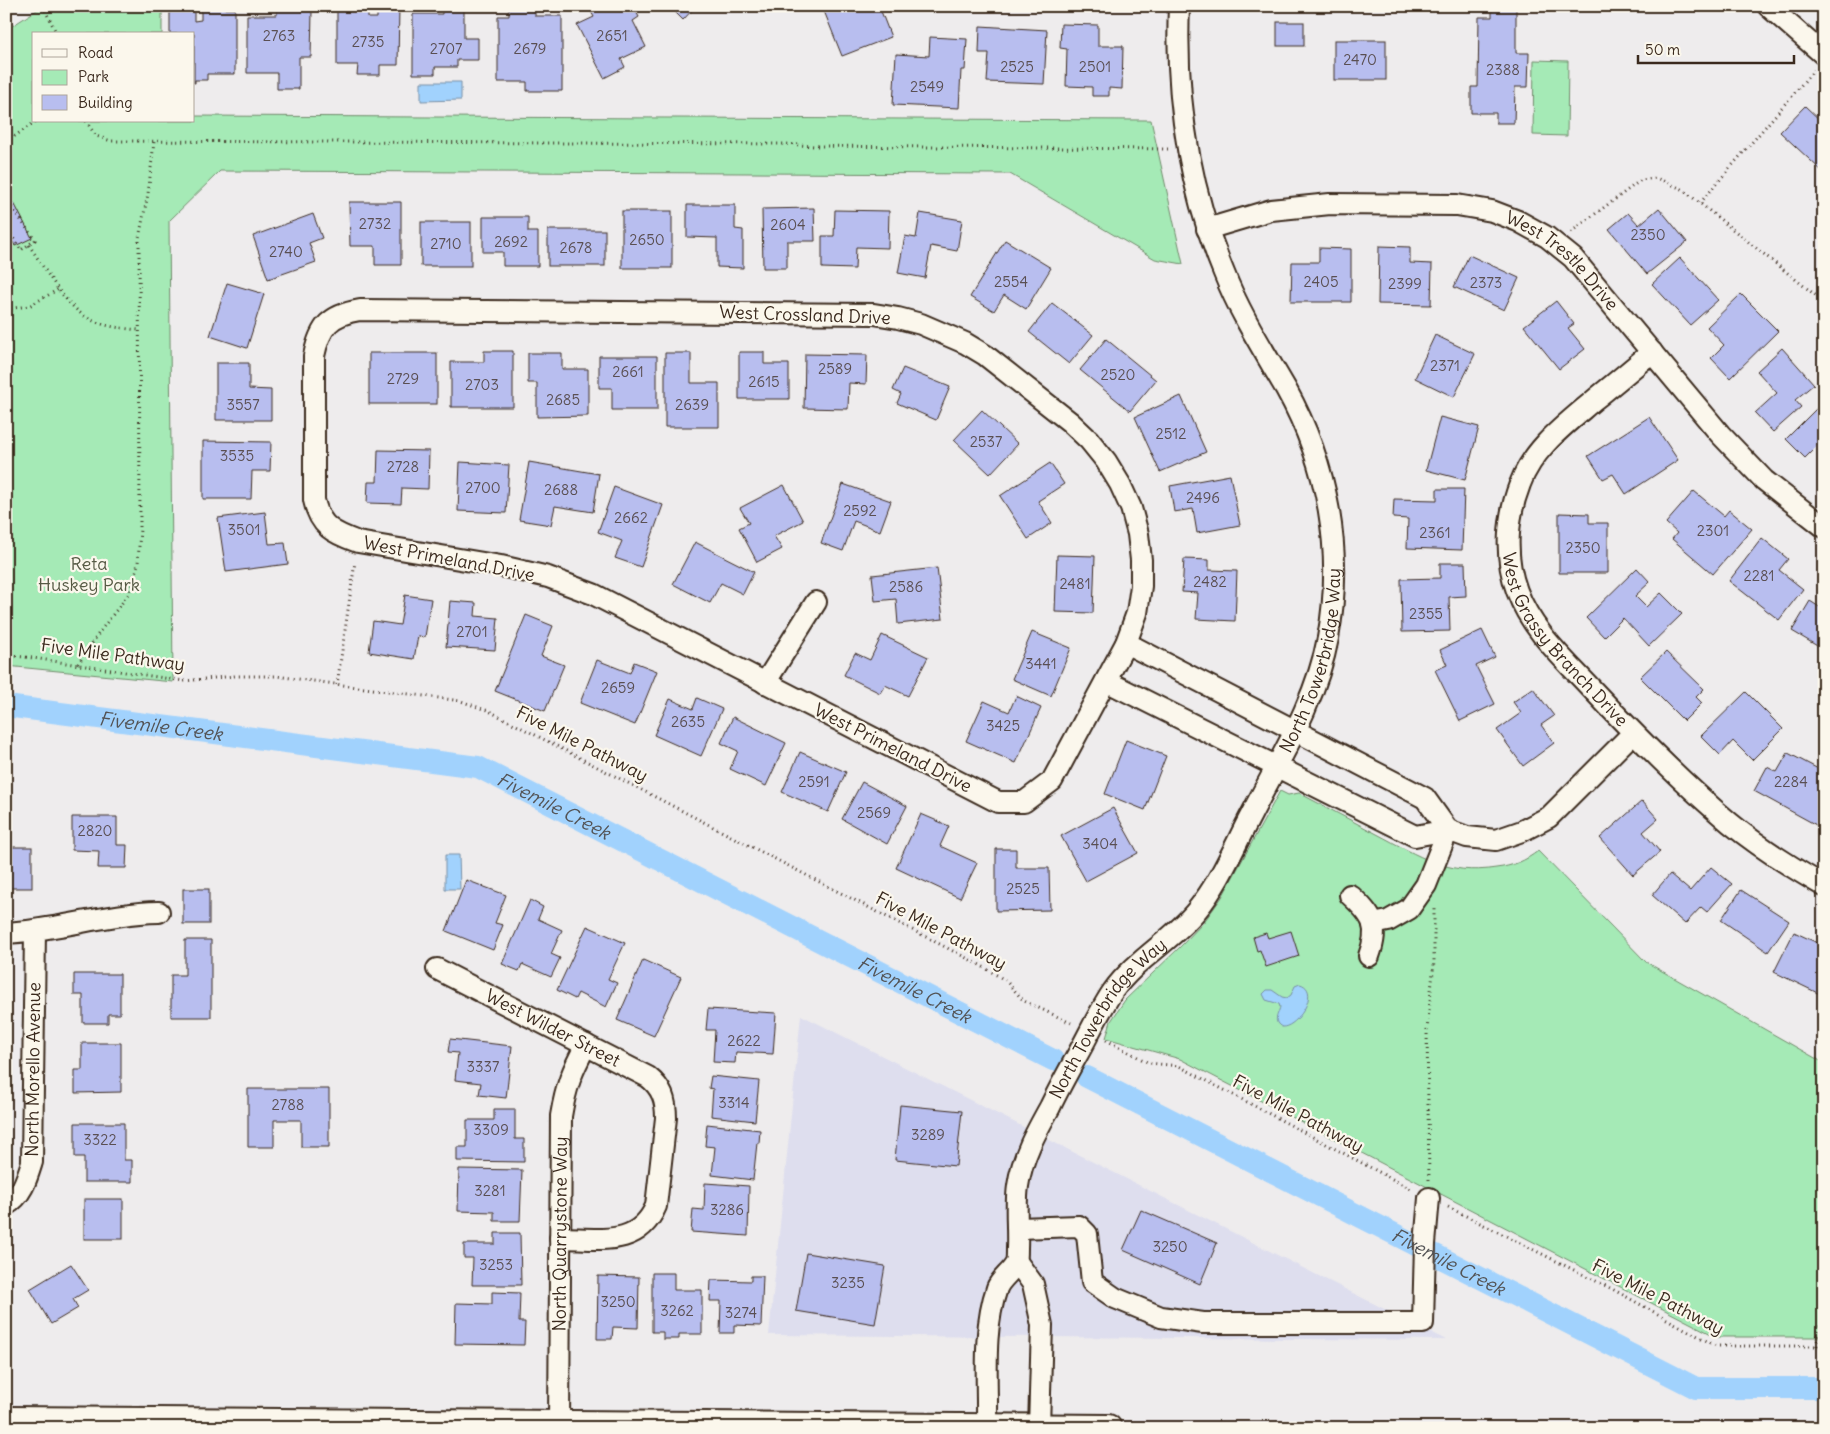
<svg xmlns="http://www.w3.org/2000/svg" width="1830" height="1434" font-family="Delius,sans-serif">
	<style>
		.built { fill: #dedeee }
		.green { fill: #a5eab6; stroke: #708a6a }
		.water { fill: #a1d2fd; stroke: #788fa4 }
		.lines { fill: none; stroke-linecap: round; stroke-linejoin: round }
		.canal { stroke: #a1d2fd; stroke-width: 22 }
		.building { fill: #b8beef; stroke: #3b2a1e }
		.minor-casing { stroke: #3b2a1e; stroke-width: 24 }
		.major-casing { stroke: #3b2a1e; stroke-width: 30 }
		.path { stroke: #3b2a1e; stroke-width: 3; stroke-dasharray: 1 4; stroke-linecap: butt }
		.minor { stroke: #fbf7ec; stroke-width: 20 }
		.major { stroke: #fbf7ec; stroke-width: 26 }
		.labels { text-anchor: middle; stroke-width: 4.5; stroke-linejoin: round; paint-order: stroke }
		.number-label { font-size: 15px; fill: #5a4f52 }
		.street-label { font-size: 18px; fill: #3b2a1e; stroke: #fbf7ec }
		.park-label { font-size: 18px; fill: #565a44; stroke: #fbf7ec }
		.water-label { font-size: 19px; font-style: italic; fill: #545456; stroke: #fbf7ec }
	</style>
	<rect width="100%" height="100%" fill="#eeeced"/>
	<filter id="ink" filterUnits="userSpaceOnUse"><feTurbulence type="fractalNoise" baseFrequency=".02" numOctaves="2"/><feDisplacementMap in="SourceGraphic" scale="10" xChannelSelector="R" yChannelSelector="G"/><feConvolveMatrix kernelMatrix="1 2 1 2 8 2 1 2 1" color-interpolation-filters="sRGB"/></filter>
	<g filter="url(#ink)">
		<path class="built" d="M801,1015l645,325 -677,-5z"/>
		<g class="green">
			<path d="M43,6h119v28h-128v87h160v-5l957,4 32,144 -28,-5 -145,-85 -790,-3 -51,50 4,461 -167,-16v-636z"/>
			<path d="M1534,60l34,1 -1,75 -34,-1z"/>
			<path d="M1280,791l8,4 11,-2c26,14 52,27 78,41 42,22 70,42 119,34 17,-2 29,-7 42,-17l108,111 178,101v274h-107l-537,-278 -74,-21 5,-17 14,-21 56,-54 22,-23 19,-26z"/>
		</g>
		<g class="water">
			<path d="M421,82h40v18l-40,1z"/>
			<path d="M445,855h14l1,34h-15z"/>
			<path d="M1300,984c22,6 -3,44 -18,43 -10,-5 -4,-12 -2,-20l-1,-3 -13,-4 -3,-6 4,-4h5l10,7 5,1 4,-3 4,-9z"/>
		</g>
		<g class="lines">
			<g class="canal">
				<path id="s1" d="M6,706l472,61 575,293"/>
				<path id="s2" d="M1087,1077l609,311h128"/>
			</g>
		</g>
		<g class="building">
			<path d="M201,6h24v3h10v65h-28v6h-12v3h-1v-49h-24v-25l17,-1v2h7v11l7,-1z"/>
			<path d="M277,6h24v5h11l-1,46h-12v32h-22v-16h-30v-58h30z"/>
			<path d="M377,6h22l-1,59h-18v10h-23l1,-10h-21v-58l31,1v10h9z"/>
			<path d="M442,6h22v32h14v22h-21v7h-22v7h-22v-60h29z"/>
			<path d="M593,6h40l6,11 -6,4 13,26 -25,12 4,8 -21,11 -27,-53 17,-8 -5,-9z"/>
			<path d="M669,6h27l-13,14z"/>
			<path d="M822,6h57l12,31 -49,19z"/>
			<path d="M1492,6h24v47h13l-1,34h-13l-1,36h-18v-10h-25v-26h7l1,-70h13z"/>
			<path d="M509,7h26v9h27v75h-35v-9h-29v-66h11z"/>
			<rect x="1277" y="22" width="27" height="24"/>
			<path d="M1061,24l37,1v21h25l-1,43 -13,-1v8h-17v-9l-26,-1 1,-37 -7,-1z"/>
			<path d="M980,26l67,4 -3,54 -57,-2 2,-29h-10z"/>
			<path d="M930,37l37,2 -2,31h-4l-2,38 -66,-3 3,-51 33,2z"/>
			<rect x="1334" y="40" width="52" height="40"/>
			<path d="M1805,106l19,18v49l-44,-41z"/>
			<path d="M349,202h52v63h-26v-19h-25z"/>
			<path d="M14,203l18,35 -17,8 -9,-16v-23z"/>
			<path d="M687,205h48v24l8,1v38l-26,-1v-29l-30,-1z"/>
			<path d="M814,208l1,33h-28v27h-24l-1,-59z"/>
			<path d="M1659,208l28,34 -40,32 -38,-45 19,-16 11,12z"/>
			<path d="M835,210l54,1 -1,37 -32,-1 -1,22 -33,-1v-32h12z"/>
			<rect x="622" y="211" width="50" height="57"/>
			<path d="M920,213l42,7 -5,31 -26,-5 -6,32 -27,-5 7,-37 11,2z"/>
			<path d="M313,214l9,24 -13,5 7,19 -48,17 -15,-43z"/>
			<path d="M483,217h45v15h10v34h-35v-14h-20z"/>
			<rect x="421" y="222" width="50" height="44"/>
			<rect x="548" y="230" width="57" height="36"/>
			<path d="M1005,240l46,28 -25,41 -22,-14 -10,16 -24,-14z"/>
			<path d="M1379,246l31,1v16l22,1 -1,41 -53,-1z"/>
			<path d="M1319,248l32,1v53h-60l1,-40h27z"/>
			<path d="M1469,255l50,23 -15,32 -50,-23z"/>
			<path d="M1680,258l38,42 -28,25 -38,-41z"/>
			<path d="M227,283l37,11 -17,54 -37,-12z"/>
			<path d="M1741,294l37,37 -48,47 -19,-20 13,-13 -17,-18z"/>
			<path d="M1556,301l18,23 -6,4 17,21 -26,20 -35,-43z"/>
			<path d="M1052,303l41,32 -24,29 -40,-32z"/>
			<path d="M1435,335l40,19 -21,43 -39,-19z"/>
			<path d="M1106,339l50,41 -26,31 -50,-41z"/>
			<path d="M1782,348l32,36 -19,16 6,7 -28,25 -18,-19 22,-20 -20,-22z"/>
			<path d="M484,351h29v56h-62v-45h33z"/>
			<path d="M739,352h25v12h25v35h-50z"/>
			<rect x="369" y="353" width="68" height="51"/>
			<path d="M528,353h34v16h26v47l-51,1v-34h-9z"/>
			<path d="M665,353h26v30h28v44h-54z"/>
			<path d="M805,354l62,1 -1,29 -17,-1 -1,26 -44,-1z"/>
			<path d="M599,356h58v54h-45v-22h-13z"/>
			<path d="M216,363h33v26l22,1v30h-55z"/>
			<path d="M903,368l47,19 -14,33 -39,-17 4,-9 -8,-4z"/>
			<path d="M1181,396l25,56 -46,20 -25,-55z"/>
			<path d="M1824,401v48l-5,-5 -14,14 -19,-19z"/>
			<path d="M982,410l36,34 -28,30 -36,-34z"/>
			<path d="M1440,417l39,10 -14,53 -39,-10z"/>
			<path d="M1649,417l29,43 -52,34 -13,-20 -10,5 -15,-23z"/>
			<path d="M203,441l68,1 -1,29h-18l-1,28h-48z"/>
			<path d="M378,450l51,1 -1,38 -26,-1 -1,16 -34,-1 1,-21h9z"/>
			<path d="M460,462l49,3 -3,48 -48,-2z"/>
			<path d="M529,462l70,12 -6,38 -38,-6 -4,19 -32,-5z"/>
			<path d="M1050,463l14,21 -26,17 14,22 -24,16 -28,-43z"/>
			<path d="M1230,475l10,50 -43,8 -4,-24 -19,3 -4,-26z"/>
			<path d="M843,484l48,17 -11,30 -26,-10 -11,30 -22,-8z"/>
			<path d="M784,485l19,36 -29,15 8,13 -25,13 -18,-34 10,-5 -9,-15z"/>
			<path d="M614,487l49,18 -22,62 -26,-9 7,-17 -24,-9z"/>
			<path d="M1437,489h27l-2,61 -55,-2 1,-29 -15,-1 1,-19 43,1z"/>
			<path d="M1694,491l30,25 5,-6 23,19 -39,45 -41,-35 5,-6 -11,-10z"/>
			<path d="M265,512l4,32 16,-1 3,21 -62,8 -8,-54z"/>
			<path d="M1559,513l30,1v9h19v50h-49z"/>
			<path d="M1762,538l26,21 -9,11 24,19 -24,31 -50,-39z"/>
			<path d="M695,542l59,30 -11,22 -22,-11 -11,20 -37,-19z"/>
			<path d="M1057,555l38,1 -2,57 -38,-1z"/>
			<path d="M1184,559l25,1v10l28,1 -2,50 -39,-2 2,-26 -16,-1z"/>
			<path d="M1440,563h25l1,33 -17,1 1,34 -48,1 -1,-53 39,-1z"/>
			<path d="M937,568l6,51 -45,5 -2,-25 -21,2 -3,-26z"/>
			<path d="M1637,568l13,14 -15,14 11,11 15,-14 21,21 -33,32 -26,-28 -19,19 -18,-19z"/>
			<path d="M405,595l26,4 -6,38 -7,-1 -4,23 -45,-7 4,-31 27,4z"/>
			<path d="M450,601l26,2 -1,13 23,2 -3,32 -49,-3z"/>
			<path d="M1810,601l14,9v40l-32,-19z"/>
			<path d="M526,615l27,11 -12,30 23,9 -19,46 -50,-20z"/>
			<path d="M1482,630l13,27 -19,9 19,38 -35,17 -25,-51 12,-5 -7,-15z"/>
			<path d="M1032,632l39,16 -20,48 -39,-17z"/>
			<path d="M882,635l46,22 -20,39 -23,-11 -5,8 -36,-18 11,-22 15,7z"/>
			<path d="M1666,652l38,37 -8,8 6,6 -18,18 -44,-44z"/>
			<path d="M597,660l33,13 4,-11 23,9 -22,54 -55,-22z"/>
			<path d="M1533,688l21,28 -13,9 13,18 -31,23 -26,-36 24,-17 -8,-11z"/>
			<path d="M1746,692l37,37 -31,31 -19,-19 -13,14 -19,-19z"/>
			<path d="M1016,696l25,12 -25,55 -50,-22 18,-40 25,11z"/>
			<path d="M697,698l25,11 -21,47 -47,-21 16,-36 23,10z"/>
			<path d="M733,717l53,26 -20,43 -36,-17 8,-18 -17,-8z"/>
			<path d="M1126,740l40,16 -21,54 -40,-16z"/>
			<path d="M800,752l46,20 -18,40 -46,-20z"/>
			<path d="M1788,753l36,19v44l-6,10 -64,-35 13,-24 10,5z"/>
			<path d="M862,782l45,24 -20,38 -45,-25z"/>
			<path d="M1642,801l16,18 -15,13 17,20 -27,23 -33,-37z"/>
			<path d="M1113,808l25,45 -52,28 -25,-45z"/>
			<path d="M921,814l28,12 -9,20 37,17 -17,35 -64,-30z"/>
			<path d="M72,817h45v28h10l-1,23h-28l1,-17 -27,-1z"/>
			<rect x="6" y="847" width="26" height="41"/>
			<path d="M996,849h20v19h33l1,42 -54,1z"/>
			<path d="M1711,867l21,17 -25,28 -6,-5 -16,17 -33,-29 18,-21 20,17z"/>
			<path d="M466,880l40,15 -11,28 8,2 -10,25 -47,-19z"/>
			<rect x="183" y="889" width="26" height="35"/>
			<path d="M1741,890l48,31 -21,31 -47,-32z"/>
			<path d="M530,900l13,7 -5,12 24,11 -11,24 9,4 -9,19 -29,-13 -3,7 -17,-7z"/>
			<path d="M587,926l38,17 -17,36 9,4 -11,24 -28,-14 -3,6 -18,-9z"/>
			<path d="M1291,931l8,25 -33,11 -6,-17 -3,1 -4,-14 13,-4 2,5z"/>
			<path d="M1794,932l30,14v50l-50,-24z"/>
			<path d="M185,940h26v77h-40v-42h14z"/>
			<path d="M643,960l38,17 -27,59 -37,-16z"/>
			<path d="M74,974h46v40h-12v9h-25v-28h-9z"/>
			<path d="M708,1009l68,4 -3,41 -37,-2 -1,11 -22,-1 2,-32h-9z"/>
			<path d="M450,1039l62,7 -6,52 -27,-3 2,-12 -26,-3 3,-27 -10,-1z"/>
			<path d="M82,1043h39v49l-46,1v-23h7z"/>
			<path d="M711,1076l48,5 -4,40 -44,-5 2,-27 -4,-1z"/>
			<path d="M248,1089h81v58h-28v-27h-27v27h-26z"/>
			<path d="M900,1105l62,6 -6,55 -61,-6z"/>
			<path d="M494,1109h21v30h9v23l-67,-1v-14h10v-27h27z"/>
			<path d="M75,1123h49v37h8v22h-48v-25h-9z"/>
			<path d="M707,1124l53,6 -1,13h-2l-4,37 -41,-5 3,-28 -10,-1z"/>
			<path d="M459,1169l63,1 -2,51h-26v-9l-36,-1z"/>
			<path d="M705,1183l44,3 -1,50 -57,-4 2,-23 11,1z"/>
			<rect x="84" y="1199" width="39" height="40"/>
			<path d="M1141,1210l76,33 -17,41 -77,-34z"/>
			<path d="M495,1233h25l1,52h-49l1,-27h-9v-14h31z"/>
			<path d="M806,1253l79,13 -10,58 -79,-13z"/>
			<path d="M71,1264l17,26 -15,9 5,9 -27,16 -21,-35z"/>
			<path d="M652,1273h22v17h28v44h-23v5h-16v-7h-11z"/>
			<path d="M598,1276l41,1 -1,51 -25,-1 -1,12h-15z"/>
			<path d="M751,1276h12l-2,50 -27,-1v8h-14l1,-32h-11l1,-21 40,1z"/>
			<path d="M492,1292l28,1 -1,29h6l-1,23 -69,-1 1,-41 36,1z"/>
		</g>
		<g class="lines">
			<g class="minor-casing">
				<g id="minor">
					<path d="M1768,6l56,49"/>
					<path id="s3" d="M1207,229l64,-19 59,-6 127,1 35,6 26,10 29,16 26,21 147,176 44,46 60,47"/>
					<path d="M360,310l514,4 24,4 23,6 44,19 20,12 85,67 19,18 17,21 14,23 11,24 7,26 3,26v26l-4,27 -11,30 -74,138 -28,21h-26l-405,-208 -45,-17 -47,-11 -143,-24c-25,-9 -38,-15 -44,-42v-144c6,-30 16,-41 46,-46z"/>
					<path id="s4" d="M1652,352c-19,16 -38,32 -58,48 -28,24 -61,48 -74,84 -13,33 -16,73 -3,107 14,38 45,66 72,95 45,48 91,95 141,137 29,24 61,44 94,63"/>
					<path d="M1106,681l309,155 33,-6 -23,-32 -299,-155"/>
					<path d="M765,683l51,-81"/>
					<path d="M1350,895c23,21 30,31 19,61"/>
					<path d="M1373,924l15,-3 21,-12 17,-24 22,-55 19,7 29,3 26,-9 27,-14 84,-84"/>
					<path d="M6,933c52,-3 102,-20 153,-21"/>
					<path id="s5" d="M437,969l211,108c14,11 18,23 18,41l-10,88c-18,42 -57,32 -96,32"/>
					<path id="s6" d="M6,1205c16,-9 21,-27 26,-43l3,-231"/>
					<path d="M1018,1228l61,-2 8,8 5,48 23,16 46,19 42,6h220l2,-79 4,-46"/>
					<path d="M1017,1262l16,22 9,41 -3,102"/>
					<path id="s7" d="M987,1427c1,-45 -5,-96 10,-139 4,-10 14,-15 19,-25 1,-3 1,-11 1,-15 1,-20 -2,-42 1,-62 4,-29 18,-54 32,-79 9,-19 19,-37 29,-55 11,-20 21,-42 34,-61 23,-32 60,-51 84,-81 23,-28 37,-63 54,-95 29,-57 65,-113 77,-177 16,-86 0,-173 -42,-249 -22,-38 -46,-75 -62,-116 -35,-85 -49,-175 -45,-267"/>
					<path id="s8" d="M559,1428l2,-312c5,-30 11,-45 25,-71"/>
				</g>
			</g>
			<g class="major-casing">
				<path id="major" d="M6,1420l1102,8"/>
			</g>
			<g class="path">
				<path d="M43,6l14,28"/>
				<path d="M86,121l10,15 15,5 675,3 28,2 354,3"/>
				<path d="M6,142l31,-21"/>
				<path d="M6,199l29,41 -14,10 -15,-23"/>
				<path d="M1700,203l114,-133"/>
				<path d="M1571,232l70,-52 15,-2 26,11 142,113"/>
				<path d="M29,245c15,22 34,58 57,72 16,10 36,11 53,13"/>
				<path d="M6,309l23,-3 30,-17"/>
				<path d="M6,655l27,3 151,23 51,-5h41l185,25 30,11 489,253 25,15 19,21 47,22"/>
				<path d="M78,664l23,-34 27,-35 10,-31 2,-36 -1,-290 9,-44 6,-52"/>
				<path d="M337,685l18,-123"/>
				<path d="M1106,1040l43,23 30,3 232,123"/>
				<path d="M1429,1180l-2,-150 7,-68v-53"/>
				<path d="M1448,1207l166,83 102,56h108"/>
				<path d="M1817,1346l1,-14 6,-18"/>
			</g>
			<use href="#minor" class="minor"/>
			<use href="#major" class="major"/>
		</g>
	</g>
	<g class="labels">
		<g class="number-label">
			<text x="279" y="41">2763</text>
			<text x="612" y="41">2651</text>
			<text x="368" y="47">2735</text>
			<text x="446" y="54">2707</text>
			<text x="530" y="54">2679</text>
			<text x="1360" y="65">2470</text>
			<text x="1017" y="72">2525</text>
			<text x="1095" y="72">2501</text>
			<text x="1503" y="75">2388</text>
			<text x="927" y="92">2549</text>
			<text x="375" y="229">2732</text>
			<text x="788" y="230">2604</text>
			<text x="1648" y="240">2350</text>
			<text x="647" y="245">2650</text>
			<text x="511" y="247">2692</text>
			<text x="446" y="249">2710</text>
			<text x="576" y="253">2678</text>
			<text x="286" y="257">2740</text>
			<text x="1011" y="287">2554</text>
			<text x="1321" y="287">2405</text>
			<text x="1486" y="288">2373</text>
			<text x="1405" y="289">2399</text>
			<text x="1445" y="371">2371</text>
			<text x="835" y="374">2589</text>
			<text x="628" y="377">2661</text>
			<text x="1118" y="380">2520</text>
			<text x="403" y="384">2729</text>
			<text x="764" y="387">2615</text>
			<text x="482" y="390">2703</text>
			<text x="563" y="405">2685</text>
			<text x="243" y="410">3557</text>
			<text x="692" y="410">2639</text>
			<text x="1171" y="439">2512</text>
			<text x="986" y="447">2537</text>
			<text x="237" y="461">3535</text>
			<text x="403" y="472">2728</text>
			<text x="483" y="493">2700</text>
			<text x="561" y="495">2688</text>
			<text x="1203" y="503">2496</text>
			<text x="860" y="516">2592</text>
			<text x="631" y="523">2662</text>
			<text x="244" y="535">3501</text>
			<text x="1713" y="536">2301</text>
			<text x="1435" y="538">2361</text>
			<text x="1583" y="553">2350</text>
			<text x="1759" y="581">2281</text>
			<text x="1210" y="587">2482</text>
			<text x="1075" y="589">2481</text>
			<text x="906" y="592">2586</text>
			<text x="1426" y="619">2355</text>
			<text x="472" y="637">2701</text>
			<text x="1041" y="669">3441</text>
			<text x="618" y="693">2659</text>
			<text x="688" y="727">2635</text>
			<text x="1003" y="731">3425</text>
			<text x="814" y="787">2591</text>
			<text x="1791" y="787">2284</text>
			<text x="874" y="818">2569</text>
			<text x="95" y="836">2820</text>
			<text x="1100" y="849">3404</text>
			<text x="1023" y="894">2525</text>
			<text x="744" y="1046">2622</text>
			<text x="483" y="1072">3337</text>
			<text x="734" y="1108">3314</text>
			<text x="288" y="1110">2788</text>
			<text x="491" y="1135">3309</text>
			<text x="928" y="1140">3289</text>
			<text x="100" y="1145">3322</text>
			<text x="490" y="1196">3281</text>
			<text x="727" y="1215">3286</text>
			<text x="1170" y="1252">3250</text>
			<text x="496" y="1270">3253</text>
			<text x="848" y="1288">3235</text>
			<text x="618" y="1307">3250</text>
			<text x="677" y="1316">3262</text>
			<text x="741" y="1318">3274</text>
		</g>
		<g class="street-label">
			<text dy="6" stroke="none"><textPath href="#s3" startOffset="376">West Trestle Drive</textPath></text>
			<text transform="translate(805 315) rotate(2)" y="6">West Crossland Drive</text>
			<text transform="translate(449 559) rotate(11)" y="6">West Primeland Drive</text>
			<text dy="6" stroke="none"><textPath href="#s4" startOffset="364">West Grassy Branch Drive</textPath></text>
			<text transform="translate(113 655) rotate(8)" y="6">Five Mile Pathway</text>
			<text dy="6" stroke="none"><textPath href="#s7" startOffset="861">North Towerbridge Way</textPath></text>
			<text transform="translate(582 744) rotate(27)" y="6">Five Mile Pathway</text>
			<text transform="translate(893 748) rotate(27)" y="6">West Primeland Drive</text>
			<text transform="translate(941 931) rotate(28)" y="6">Five Mile Pathway</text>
			<text dy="6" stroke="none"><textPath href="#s7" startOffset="441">North Towerbridge Way</textPath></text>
			<text dy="6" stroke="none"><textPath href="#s5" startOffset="130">West Wilder Street</textPath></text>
			<text dy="6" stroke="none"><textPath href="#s6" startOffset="144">North Morello Avenue</textPath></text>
			<text transform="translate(1298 1114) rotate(28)" y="6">Five Mile Pathway</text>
			<text dy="6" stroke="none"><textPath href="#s8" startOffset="194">North Quarrystone Way</textPath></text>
			<text transform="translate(1658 1297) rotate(27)" y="6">Five Mile Pathway</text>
		</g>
		<g class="park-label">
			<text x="89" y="570">Reta<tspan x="89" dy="21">Huskey Park</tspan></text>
		</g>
		<g class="water-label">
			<text dy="7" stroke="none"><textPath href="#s1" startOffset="156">Fivemile Creek</textPath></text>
			<text dy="7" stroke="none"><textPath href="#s1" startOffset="561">Fivemile Creek</textPath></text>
			<text dy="7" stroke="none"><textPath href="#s1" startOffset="966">Fivemile Creek</textPath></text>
			<text dy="7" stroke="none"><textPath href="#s2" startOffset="406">Fivemile Creek</textPath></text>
		</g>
	</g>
	<rect width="1830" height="1434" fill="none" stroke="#fbf7ec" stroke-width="25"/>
	<rect x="12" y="12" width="1805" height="1409" fill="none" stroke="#3b2a1e" stroke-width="2" filter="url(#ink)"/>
	<rect x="32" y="32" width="162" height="90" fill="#fbf7ec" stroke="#aea59a"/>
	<rect x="42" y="49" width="25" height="8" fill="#fbf7ec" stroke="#aea59a"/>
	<text x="78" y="58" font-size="15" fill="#3b2a1e">Road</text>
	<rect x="42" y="70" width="25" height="15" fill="#a5eab6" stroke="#aea59a"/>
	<text x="78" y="82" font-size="15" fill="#3b2a1e">Park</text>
	<rect x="42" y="95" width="25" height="15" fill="#b8beef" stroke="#aea59a"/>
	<text x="78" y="108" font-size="15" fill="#3b2a1e">Building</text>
	<path d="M1638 55v8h156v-8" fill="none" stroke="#3b2a1e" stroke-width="2.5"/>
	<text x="1645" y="55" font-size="15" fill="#3b2a1e" stroke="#fbf7ec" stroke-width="4" paint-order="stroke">50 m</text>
</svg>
